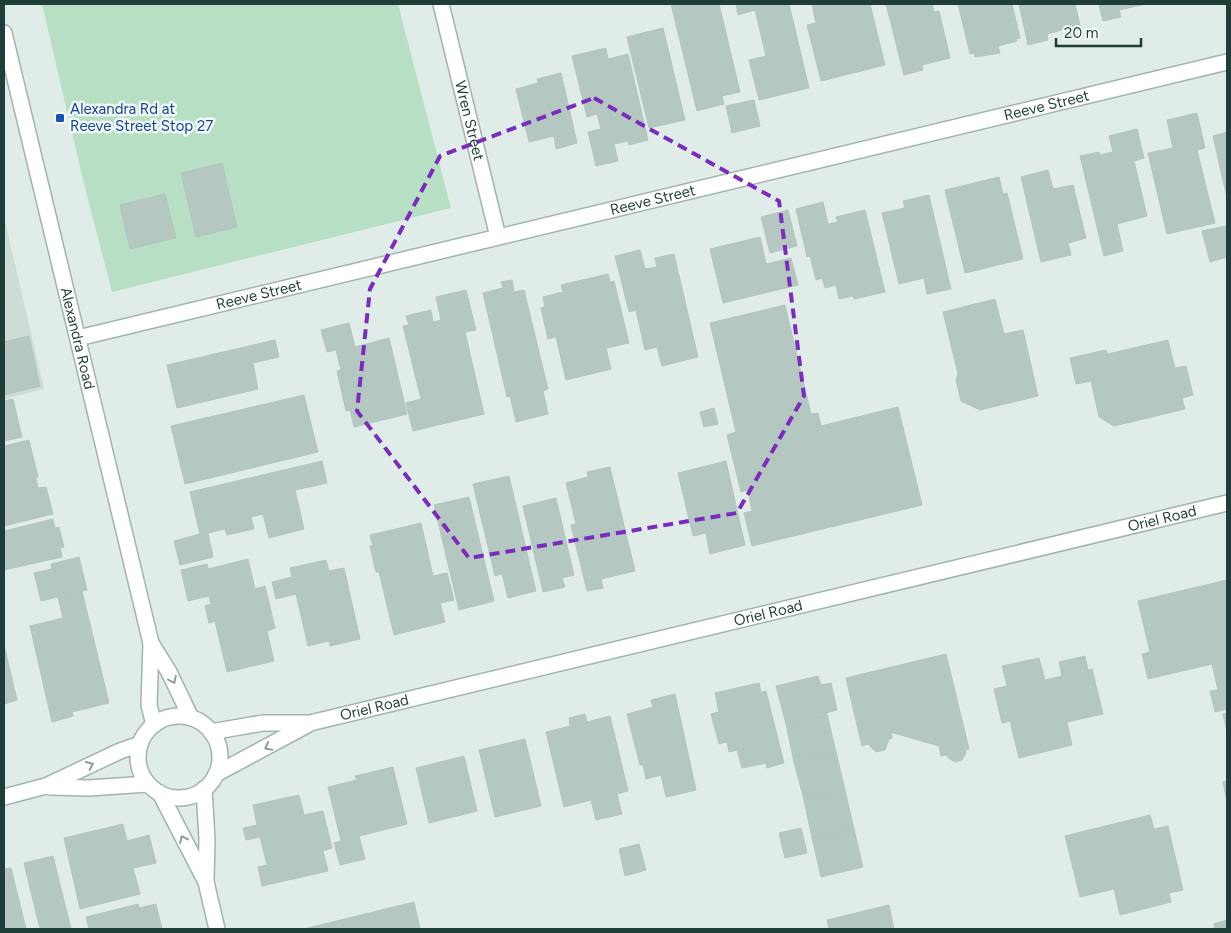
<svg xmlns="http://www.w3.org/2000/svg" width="1231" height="933" font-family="Figtree,sans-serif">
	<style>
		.built { fill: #cedcd6 }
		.green { fill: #b7dfc4 }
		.building { fill: #b5c7c1; stroke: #b2c6bf }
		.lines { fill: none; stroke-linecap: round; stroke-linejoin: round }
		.minor-casing { stroke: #a2b4af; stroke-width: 18 }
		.minor { stroke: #fff; stroke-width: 15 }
		.oneway { stroke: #8f9e9b }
		.marked { fill: none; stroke: #7b2cbf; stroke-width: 4; stroke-dasharray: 10 6; stroke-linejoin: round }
		.transit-dot { fill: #1a4fb4; stroke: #f1f8f5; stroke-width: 2 }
		.labels { text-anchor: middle; stroke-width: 5; stroke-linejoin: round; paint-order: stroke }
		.street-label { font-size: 15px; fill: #1f3e37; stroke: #f1f8f5 }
		.transit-label { font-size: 15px; fill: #164399; stroke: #f1f8f5; text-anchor: start }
	</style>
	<rect width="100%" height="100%" fill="#e0ece7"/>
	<path class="built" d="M4,217l40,172 -40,10z"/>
	<path class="green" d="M42,4h356l53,204 -339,84 -29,-112z"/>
	<g class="building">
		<path d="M671,4h48l21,88 -18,4 2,8 -27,7z"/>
		<path d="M736,4h53l20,84 -50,12 -10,-40 17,-4 -11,-46 -17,5z"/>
		<path d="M812,4h58l15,61 -64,16 -14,-56 9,-2z"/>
		<path d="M886,4h46l2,8 5,-1 11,47 -28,7 1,5 -19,5z"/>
		<path d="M958,4h54l8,34 -4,1 1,2 -19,5 2,7 -25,4 -1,-4 -4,1z"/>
		<path d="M1019,4h56l5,21 -33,9 1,6 -20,5z"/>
		<path d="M1099,4h47l-27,6 2,7 -18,4z"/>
		<path d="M663,28l22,92 -36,8 -22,-91z"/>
		<path d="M606,48l2,11 20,-5 20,86 -19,5 -1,-4 -14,3 4,17 -22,5 -8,-34 13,-3 -4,-15 -10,3 -15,-61z"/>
		<path d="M561,73l16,70 -21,6 -2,-13 -25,6 -13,-53 22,-6 -1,-4z"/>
		<path d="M754,100l6,26 -28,7 -6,-27z"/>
		<path d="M1197,113l8,35 -8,2 18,73 -48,11 -19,-81 25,-5 -6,-28z"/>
		<path d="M1137,129l7,29 -10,3 13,55 -30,8 6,27 -19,5 -24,-100 19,-4 1,3 13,-3 -4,-16z"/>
		<path d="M1227,132v66l-14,-62z"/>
		<path d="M222,163l15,64 -41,10 -15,-64z"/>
		<path d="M1048,170l5,19 20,-4 13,53 -18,5 3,12 -30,7 -20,-85z"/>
		<path d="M999,177l4,17 4,-1 16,66 -58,14 -20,-83z"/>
		<path d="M165,194l11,44 -46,11 -10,-44z"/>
		<path d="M929,195l22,94 -24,5 -3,-16 -25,6 -17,-71 23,-5 -2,-7z"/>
		<path d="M823,202l5,22 10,-2 -2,-5 29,-7 20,82 -31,7 -1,-3 -14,3 -3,-14 -11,3 -3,-10 -6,2 -6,-24 -3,1 -11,-48z"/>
		<path d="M788,210l9,36 -27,7 -9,-36z"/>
		<path d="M1226,226l1,31 -17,5 -8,-31z"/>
		<path d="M760,237l6,27 25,-6 7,27 -75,18 -13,-54z"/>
		<path d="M640,250l5,19 12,-2 -2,-9 19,-4 24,103 -36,9 -5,-19 -12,3 -9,-40 -7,2 -14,-56z"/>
		<path d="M608,274l2,8 4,-1 15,62 -23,5 5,21 -45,11 -10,-43 -8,2 -7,-31 4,-1 -2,-10 20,-5 -2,-7z"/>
		<path d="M512,280l2,12 10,-2 24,99 -5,2 5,23 -32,8 -6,-26 -3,1 -24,-104 20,-5 -2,-6z"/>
		<path d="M466,290l10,40 -11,2 19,82 -71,17 -7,-28 15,-4 -18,-73 6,-1 -3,-9 25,-6 2,12 8,-2 -5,-23z"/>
		<path d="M995,299l9,35 19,-4 15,66 -58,14 -19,-9 -5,-21 2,-6 -15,-62z"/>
		<path d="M785,305l26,109 7,-1 3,13 77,-19 24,98 -170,41 -8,-33 8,-2 -4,-21 -7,2 -14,-57 9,-3 -26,-109z"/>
		<path d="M349,323l6,24 34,-9 18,76 -53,13 -4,-17 -4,1 -9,-40 4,-1 -5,-20 -9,2 -6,-22z"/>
		<path d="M29,336l11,50 -36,9v-53z"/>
		<path d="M275,340l4,17 -26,6 5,26 -81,19 -10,-43z"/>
		<path d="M1168,340l7,28 11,-2 7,29 -11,3 3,11 -71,17 -15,-9 -8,-36 -15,3 -6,-26 36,-8 2,4z"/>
		<path d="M304,395l14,57 -133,32 -14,-58z"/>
		<path d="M13,399l9,38 -18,4v-40z"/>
		<path d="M714,408l4,16 -14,3 -4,-15z"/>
		<path d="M29,440l9,37 -34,8v-39z"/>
		<path d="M322,461l5,22 -32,7 9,39 -35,9 -6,-24 -12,3 3,12 -27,6 -2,-6 -17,4 5,24 -33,8 -6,-24 26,-7 -10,-42z"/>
		<path d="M726,461l19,84 -35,9 -4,-21 -13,3 -15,-63z"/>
		<path d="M610,467l25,104 -34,8 2,9 -16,3 -16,-66 5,-1 -10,-41 22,-6 -1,-5z"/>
		<path d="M509,476l27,115 -28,7 -6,-24 -7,2 -22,-92z"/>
		<path d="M36,478l2,10 8,-1 7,27 -49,12v-40z"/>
		<path d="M469,497l25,104 -35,9 -25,-105z"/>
		<path d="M556,498l18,77 -12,3 3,9 -22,5 -20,-86z"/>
		<path d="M53,519l2,9 4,-1 5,20 -4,1 2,9 -58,13v-39z"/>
		<path d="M421,523l12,53 14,-3 7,27 -14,3 5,19 -51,13 -15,-63h-3l-6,-26h3l-3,-11z"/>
		<path d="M79,557l8,33 -46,11 -7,-28 18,-4 -1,-5z"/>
		<path d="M248,559l7,30 10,-3 10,42 -8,3 7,30 -47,11 -12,-51 -6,2 -4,-17 6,-2 -2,-8 -21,5 -7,-31 26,-6 1,5z"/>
		<path d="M326,560l3,11 15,-3 16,71 -30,7 -1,-5 -21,5 -12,-52 -20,5 -4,-17 20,-5 -2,-9z"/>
		<path d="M1227,580v129l-12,3 -5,-21 8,-1 -6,-26 -64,15 -6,-25 8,-2 -12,-51z"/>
		<path d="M82,591l27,112 -37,9 1,4 -21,6 -22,-96 33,-8 -5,-21z"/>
		<path d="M4,645l13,55 -13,4z"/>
		<path d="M946,654l23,95 -4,1 1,3 -4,7 -7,2 -7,-4 -1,-3 -6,1 -2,-10 -45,-13h-3l1,5 -3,1 -4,11 -9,2 -8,-8 -6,2 -16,-68z"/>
		<path d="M1085,656l3,14 4,-1 11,45 -36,8 5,23 -53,13 -9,-37 -8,2 -8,-34 13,-3 -5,-20 37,-8 6,22 17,-4 -3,-14z"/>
		<path d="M818,676l3,9 10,-2 6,27 -51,14 -10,-38z"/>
		<path d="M759,683l2,9 5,-1 18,72 -17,5 -1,-5 -24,5 -5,-18 -8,2 -2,-10 -8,2 -8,-30 8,-2 -4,-19z"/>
		<path d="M675,694l21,96 -30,7 -5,-22 -15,4 -3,-14h-3l-13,-51 26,-7 -2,-7z"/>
		<path d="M1227,713v19l-4,-18z"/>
		<path d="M585,714l2,8 23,-6 18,75 -11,3 5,20 -26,6 -5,-20 -27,7 -18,-75 24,-6 -1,-8z"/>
		<path d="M827,714l9,38 -42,10 -8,-38z"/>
		<path d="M525,739l16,67 -46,11 -16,-67z"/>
		<path d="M836,752l9,38 -41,10 -10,-38z"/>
		<path d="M464,756l13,55 -48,12 -13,-55z"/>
		<path d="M393,767l14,57 -48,12 6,23 -25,6 -6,-22 7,-2 -13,-54 29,-7 -2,-4z"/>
		<path d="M1227,781v21l-4,-20z"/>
		<path d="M845,790l9,39 -42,9 -8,-38z"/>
		<path d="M299,795l5,20 19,-4 9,37 -9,3 5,20 -66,15 -4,-19 9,-2 -7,-28 -14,3 -3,-12 14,-3 -4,-20z"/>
		<path d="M1150,815l4,14 14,-3 15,64 -14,3 2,9 -51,13 -6,-26 -34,8 -15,-61z"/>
		<path d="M123,824l4,17 22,-6 7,28 -23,5 7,26 -60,15 -16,-71z"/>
		<path d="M801,828l6,25 -22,5 -6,-25z"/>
		<path d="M854,829l9,38 -42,10 -9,-39z"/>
		<path d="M639,844l7,26 -21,6 -6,-27z"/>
		<path d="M53,856l18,73h-31l-16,-66z"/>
		<path d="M11,868l15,61h-22v-60z"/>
		<path d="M414,902l6,27h-116z"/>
		<path d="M138,904l1,4 17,-4 6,25h-73l-3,-12z"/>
		<path d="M889,905l5,24h-65l-2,-9z"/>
		<path d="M1227,920v9h-12l-1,-5z"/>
	</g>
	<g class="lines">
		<g class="minor-casing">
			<g id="minor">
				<path id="s1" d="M441,4l57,233"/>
				<path id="s2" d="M4,33l147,610 -2,62 5,20"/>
				<path id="s3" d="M78,338l1149,-276"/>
				<path d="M151,643l18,29 22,46"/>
				<circle cx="179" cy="757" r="41"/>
				<path id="s4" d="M211,732l52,-9h47l917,-220"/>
				<path d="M216,774l93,-50"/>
				<path d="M50,787l39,1 59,-4"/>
				<path d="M204,789l3,50 -1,41"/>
				<path d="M160,793l46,89 11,47"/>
				<path d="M4,797l42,-11 74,-35 20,-7"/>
			</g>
		</g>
		<use href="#minor" class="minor"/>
	</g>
	<defs><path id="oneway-chevron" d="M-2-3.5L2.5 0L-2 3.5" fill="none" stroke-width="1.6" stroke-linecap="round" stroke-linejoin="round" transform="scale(1.25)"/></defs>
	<g class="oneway">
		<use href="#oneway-chevron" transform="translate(173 680) rotate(64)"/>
		<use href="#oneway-chevron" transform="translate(268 747) rotate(152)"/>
		<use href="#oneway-chevron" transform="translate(90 765) rotate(-25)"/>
		<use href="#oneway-chevron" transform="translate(183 839) rotate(-115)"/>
	</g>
	<path class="marked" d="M594,98l185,103 25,195 -67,117 -268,45 -112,-147 13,-122 70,-133z"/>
	<rect class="transit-dot" x="55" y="113" width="10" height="10" rx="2.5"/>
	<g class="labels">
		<g class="street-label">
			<text dy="5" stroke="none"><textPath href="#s3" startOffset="996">Reeve Street</textPath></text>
			<text dy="5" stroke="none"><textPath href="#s1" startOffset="120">Wren Street</textPath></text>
			<text dy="5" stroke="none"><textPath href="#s3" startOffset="591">Reeve Street</textPath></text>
			<text dy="5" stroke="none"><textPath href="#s3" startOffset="186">Reeve Street</textPath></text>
			<text dy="5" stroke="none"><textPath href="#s2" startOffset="314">Alexandra Road</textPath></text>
			<text dy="5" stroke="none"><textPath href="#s4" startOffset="976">Oriel Road</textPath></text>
			<text dy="5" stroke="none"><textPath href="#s4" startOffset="571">Oriel Road</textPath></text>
			<text dy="5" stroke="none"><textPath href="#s4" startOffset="166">Oriel Road</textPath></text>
		</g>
		<g class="transit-label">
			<text x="70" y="114">Alexandra Rd at<tspan x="70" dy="17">Reeve Street Stop 27</tspan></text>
		</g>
	</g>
	<rect width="1231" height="933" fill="none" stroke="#1f3e37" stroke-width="10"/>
	<path d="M1056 38v8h85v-8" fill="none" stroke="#1f3e37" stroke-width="2.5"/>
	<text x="1064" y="38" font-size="15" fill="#1f3e37" stroke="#f1f8f5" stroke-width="4" paint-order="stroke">20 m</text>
</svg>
